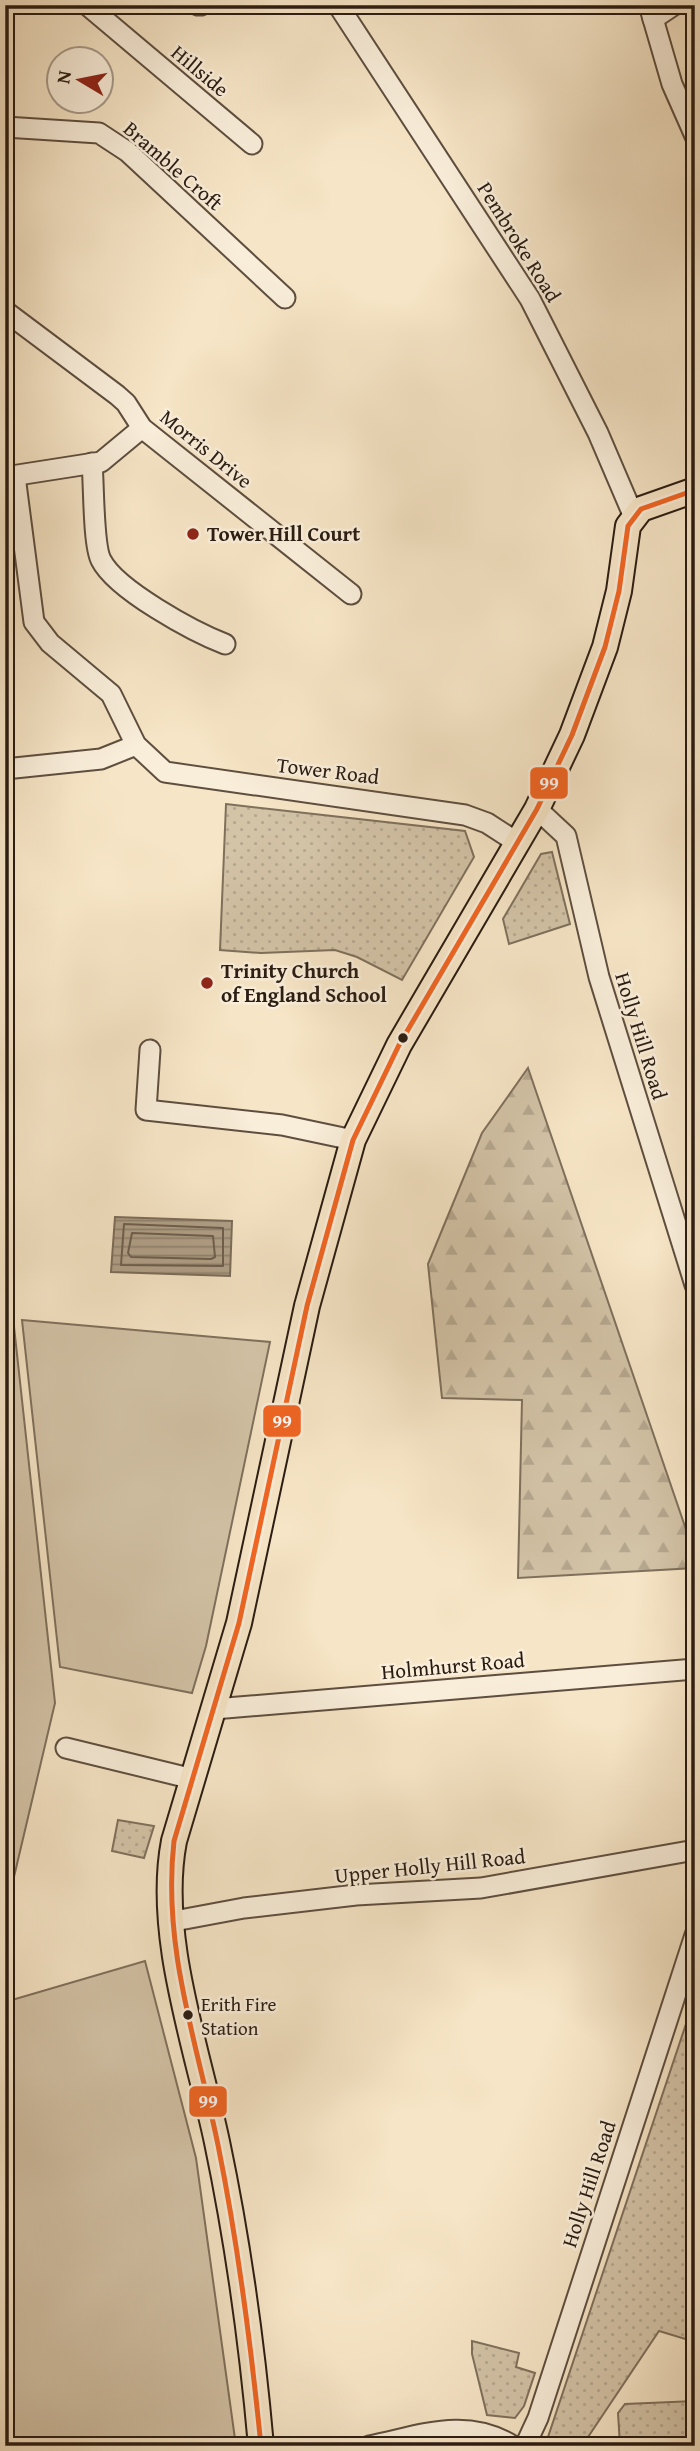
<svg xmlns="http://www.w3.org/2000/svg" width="700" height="2451" font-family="'Gentium Book Plus',serif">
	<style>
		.grass { fill: url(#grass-dots); stroke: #7f705c; stroke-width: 2 }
		.forest { fill: url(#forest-firs); stroke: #7f705c; stroke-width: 2 }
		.park { fill: #d3c3a7; stroke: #7f705c; stroke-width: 2 }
		.water { fill: url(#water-rules); stroke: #7b6c59; stroke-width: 2 }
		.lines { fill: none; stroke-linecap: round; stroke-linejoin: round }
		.shore { stroke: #6e5e4e; stroke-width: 2 }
		.minor-casing { stroke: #5e4e3f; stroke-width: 23 }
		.major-casing { stroke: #2b1c12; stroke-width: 28 }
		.minor { stroke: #f9eeda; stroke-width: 19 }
		.major { stroke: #f6e5c6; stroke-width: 24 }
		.bus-1-casing { stroke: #f9eeda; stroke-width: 10 }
		.bus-1 { stroke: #f26522; stroke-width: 5 }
		.poi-dot { fill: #8f2418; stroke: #f9eeda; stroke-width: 2.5 }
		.bus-dot { fill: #2b1c12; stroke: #f9eeda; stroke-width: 2.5 }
		.labels { text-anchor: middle; stroke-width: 5; stroke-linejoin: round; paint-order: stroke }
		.bus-label { font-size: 19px; fill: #2b1c12; stroke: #f9eeda; text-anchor: start }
		.street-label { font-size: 21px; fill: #2b1c12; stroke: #f9eeda }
		.poi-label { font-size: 21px; font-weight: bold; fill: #2b1c12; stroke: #f9eeda; text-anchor: start }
		.line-badge { stroke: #f9eeda; stroke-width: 2.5 }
		.badge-label { font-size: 19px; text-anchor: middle; font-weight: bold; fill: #fff }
	</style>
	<defs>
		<pattern id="grass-dots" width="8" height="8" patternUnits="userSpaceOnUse" patternTransform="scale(1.75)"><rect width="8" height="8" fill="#d3c3a7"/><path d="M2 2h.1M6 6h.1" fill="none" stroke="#b5a78f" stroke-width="1.8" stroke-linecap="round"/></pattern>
		<pattern id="forest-firs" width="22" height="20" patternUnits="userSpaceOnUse" patternTransform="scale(1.75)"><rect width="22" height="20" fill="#d3c3a7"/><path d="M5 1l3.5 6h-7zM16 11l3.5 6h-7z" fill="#b5a78f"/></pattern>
		<pattern id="water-rules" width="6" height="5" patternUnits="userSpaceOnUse" patternTransform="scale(1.75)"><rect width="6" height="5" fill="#b1a189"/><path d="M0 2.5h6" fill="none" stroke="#90826f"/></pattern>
	</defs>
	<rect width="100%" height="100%" fill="#f6e5c6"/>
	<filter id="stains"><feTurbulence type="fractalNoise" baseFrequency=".00286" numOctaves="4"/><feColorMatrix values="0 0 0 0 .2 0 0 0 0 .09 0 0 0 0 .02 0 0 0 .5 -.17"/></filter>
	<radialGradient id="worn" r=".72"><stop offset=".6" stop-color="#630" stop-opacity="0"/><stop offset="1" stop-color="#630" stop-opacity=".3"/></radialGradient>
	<g class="grass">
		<path d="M226,804l239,27 9,26 -72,123 -45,-23 -22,-7 -74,3 -41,-3z"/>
		<path d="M552,852l18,72 -61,20 -6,-25 38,-65z"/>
		<path d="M118,1820l36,6 -10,32 -32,-7z"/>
		<path d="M695,1997v345l-36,-11 -77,115h-37z"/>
		<path d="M472,2341l47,12 -3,14 19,6 -11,33 -9,12 -28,-3 -15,-61z"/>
		<path d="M695,2401v45l-75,-1 -2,-32 7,-9z"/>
	</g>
	<path class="forest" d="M528,1068l163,476h4v24l-177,10 4,-178 -80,-2 -14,-134 54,-131z"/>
	<g class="park">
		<path d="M5,1244l50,459 -50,212z"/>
		<path d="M22,1320l248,22 -64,304 -14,47 -132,-26z"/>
		<path d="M145,1961l51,197 40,288h-231v-444z"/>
	</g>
	<path class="water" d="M115,1217l117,4 -2,55 -119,-4z"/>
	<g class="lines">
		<g class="shore">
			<path d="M124,1224l99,4v38l-102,-1z"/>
			<path d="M132,1233l81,3 2,21 -4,2 -80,-2 -3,-4z"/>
		</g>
		<g class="minor-casing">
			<g id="minor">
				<path d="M87,5l165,139"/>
				<path d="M198,5h3"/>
				<path d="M338,5l192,294 68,134 36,84"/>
				<path d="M649,5l23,79 23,52"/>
				<path d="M653,19l21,-14"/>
				<path d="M5,127l94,6 29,19 157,146"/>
				<path d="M5,311l112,84 9,8 16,25 209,166"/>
				<path d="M92,463c2,21 1,82 9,97 15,30 93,72 124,84"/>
				<path d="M15,476l19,146 16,21 61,51 25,51 29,27 300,43 22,8 31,20"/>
				<path d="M5,477l96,-15 41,-34"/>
				<path d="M5,769l96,-10 35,-14"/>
				<path d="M537,809l29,27 33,141 96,308"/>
				<path d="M150,1050l-4,60 136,15 71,15"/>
				<path d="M214,1709l481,-40"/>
				<path d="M66,1748l127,31"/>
				<path d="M169,1922l75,-14 112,-13 125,-7 214,-38"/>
				<path d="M369,2446c51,-10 97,-30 144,0"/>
				<path d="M525,2446l13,-28 157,-483"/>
			</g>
		</g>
		<g class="major-casing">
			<path id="major" d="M261,2446c-9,-102 -23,-204 -44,-304 -20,-95 -61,-207 -43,-301l65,-218 68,-317 46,-166 46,-95 138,-236 35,-74 33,-88 14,-56 9,-65 13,-17 54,-19"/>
		</g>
		<use href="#minor" class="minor"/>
		<use href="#major" class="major"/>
		<g class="bus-1-casing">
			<path id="bus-1" d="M261,2446c-10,-101 -23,-202 -43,-301 -21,-102 -56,-198 -44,-304l65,-218 68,-317 46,-166 46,-95 138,-236 35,-74 33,-88 14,-56 9,-65 13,-17 54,-19"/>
		</g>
		<use href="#bus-1" class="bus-1"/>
	</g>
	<g class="poi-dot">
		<circle cx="193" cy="534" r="7"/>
		<circle cx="207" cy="983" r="7"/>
	</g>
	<g class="bus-dot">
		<circle cx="403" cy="1038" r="6"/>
		<circle cx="188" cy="2015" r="6"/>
	</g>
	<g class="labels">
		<g class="bus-label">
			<text x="201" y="2011">Erith Fire<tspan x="201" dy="24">Station</tspan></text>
		</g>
		<g class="street-label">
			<text transform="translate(200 71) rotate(40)" y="7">Hillside</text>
			<text transform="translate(173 166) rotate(41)" y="7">Bramble Croft</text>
			<text transform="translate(519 242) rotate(58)" y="7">Pembroke Road</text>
			<text transform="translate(206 449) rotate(39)" y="7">Morris Drive</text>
			<text transform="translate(328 771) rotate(7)" y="7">Tower Road</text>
			<text transform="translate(641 1036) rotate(73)" y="7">Holly Hill Road</text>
			<text transform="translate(453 1666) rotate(-5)" y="7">Holmhurst Road</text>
			<text transform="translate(430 1866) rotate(-6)" y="7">Upper Holly Hill Road</text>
			<text transform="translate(589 2184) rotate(-72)" y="7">Holly Hill Road</text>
		</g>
		<g class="poi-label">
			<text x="207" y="541">Tower Hill Court</text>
			<text x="221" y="978">Trinity Church<tspan x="221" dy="24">of England School</tspan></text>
		</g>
	</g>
	<g class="line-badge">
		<rect x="529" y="766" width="40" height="34" rx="7" fill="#f26522"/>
		<rect x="262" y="1404" width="40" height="34" rx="7" fill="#f26522"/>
		<rect x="188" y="2085" width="40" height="33" rx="7" fill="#f26522"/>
	</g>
	<g class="badge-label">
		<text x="549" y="790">99</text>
		<text x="282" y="1428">99</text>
		<text x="208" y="2108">99</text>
	</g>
	<rect width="700" height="2451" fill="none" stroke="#f6e5c6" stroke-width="28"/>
	<rect x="7" y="7" width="686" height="2437" fill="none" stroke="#2b1c12" stroke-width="3.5"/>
	<rect x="14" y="14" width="672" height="2423" fill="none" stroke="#2b1c12" stroke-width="2"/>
	<g transform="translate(80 80) rotate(280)"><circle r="33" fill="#f9eeda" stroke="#a79a8a" stroke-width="2"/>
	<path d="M0-5L12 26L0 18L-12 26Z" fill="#8f2418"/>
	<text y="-10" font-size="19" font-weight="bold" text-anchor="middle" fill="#2b1c12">N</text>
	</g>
	<rect width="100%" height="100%" filter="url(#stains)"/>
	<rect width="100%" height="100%" fill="url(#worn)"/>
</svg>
